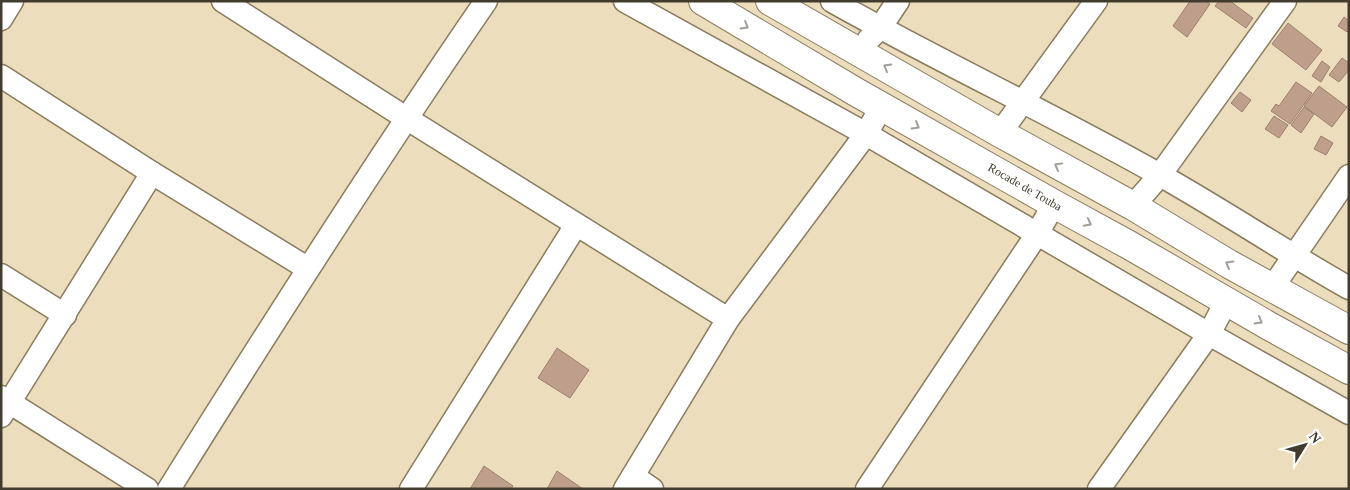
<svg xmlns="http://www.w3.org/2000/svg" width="1350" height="490" font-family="'Times New Roman',serif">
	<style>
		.building { fill: #be9f8c; stroke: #9d7f6d }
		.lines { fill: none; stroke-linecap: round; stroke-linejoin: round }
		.minor-casing { stroke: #897c5e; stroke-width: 25 }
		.major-casing { stroke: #897c5e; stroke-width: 30 }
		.minor { stroke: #fff; stroke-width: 22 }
		.major { stroke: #fff; stroke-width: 28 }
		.oneway { stroke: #a09e97 }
		.labels { text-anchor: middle; stroke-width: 4.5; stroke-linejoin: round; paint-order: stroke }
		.street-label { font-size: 12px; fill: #423c2f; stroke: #fff }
	</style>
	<rect width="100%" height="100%" fill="#ecdebd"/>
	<g class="building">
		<path d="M1190,1h16l4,3 -23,33 -14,-11z"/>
		<path d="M1219,1h11l23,17 -7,10 -31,-22z"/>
		<path d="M1344,17l5,4v8l-2,3 -9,-6z"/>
		<path d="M1288,23l34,27 -16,20 -34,-26z"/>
		<path d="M1342,58l7,5v7l-10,12 -10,-7z"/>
		<path d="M1322,61l8,6 -9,15 -9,-6z"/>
		<path d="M1296,82l16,11 -22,31 -19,-13 5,-7 3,2z"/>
		<path d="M1319,86l28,21 -15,20 -28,-21z"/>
		<path d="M1240,92l11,8 -9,12 -11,-9z"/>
		<path d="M1304,107l10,7 -13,19 -10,-8z"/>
		<path d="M1274,116l14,9 -9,13 -14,-9z"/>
		<path d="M1321,136l12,7 -7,12 -12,-6z"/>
		<path d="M557,348l32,22 -19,28 -32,-20z"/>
		<path d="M484,466l29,20 -2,3h-41z"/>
		<path d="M557,471l26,18h-36z"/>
	</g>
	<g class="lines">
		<g class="minor-casing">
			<g id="minor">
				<path d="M223,1l183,117 322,201"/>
				<path d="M625,1l241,133 343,200 140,79"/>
				<path d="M832,1c108,61 220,113 328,174 64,36 125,77 189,113"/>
				<path d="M1,19l11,-18"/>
				<path d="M869,39l11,-11 18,-27"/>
				<path d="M1,76l151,97 155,95"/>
				<path d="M1000,133l96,-132"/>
				<path d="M1133,206l27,-31 125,-174"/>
				<path d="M1,275l64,40"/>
				<path d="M1272,288l77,-112"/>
				<path d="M1,397l146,92"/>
				<path d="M1,416l151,-243"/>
				<path d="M633,476l19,13"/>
				<path d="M169,489c103,-165 207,-328 317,-488"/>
				<path d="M411,489l165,-264"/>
				<path d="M625,489l103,-170 138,-185 16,-28"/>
				<path d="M867,489l170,-255 17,-30"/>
				<path d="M1099,489l110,-155 17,-32"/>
			</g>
		</g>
		<g class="major-casing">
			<g id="major">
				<path d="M703,1l153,91 198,112 75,41 140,81 80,44"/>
				<path d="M770,1l230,132 133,73 96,58 120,66"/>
			</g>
		</g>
		<use href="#minor" class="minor"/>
		<use href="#major" class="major"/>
	</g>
	<defs><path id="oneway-chevron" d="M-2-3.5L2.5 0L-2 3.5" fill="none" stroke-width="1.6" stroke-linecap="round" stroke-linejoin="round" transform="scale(1.25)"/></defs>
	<g class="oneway">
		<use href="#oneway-chevron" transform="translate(745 26) rotate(31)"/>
		<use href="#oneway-chevron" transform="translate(887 67) rotate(-150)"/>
		<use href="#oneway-chevron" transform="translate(916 126) rotate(30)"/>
		<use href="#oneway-chevron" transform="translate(1058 166) rotate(-151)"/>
		<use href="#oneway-chevron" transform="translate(1088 223) rotate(28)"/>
		<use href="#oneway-chevron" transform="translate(1229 264) rotate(-150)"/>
		<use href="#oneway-chevron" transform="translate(1259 321) rotate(30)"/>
	</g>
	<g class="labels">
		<g class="street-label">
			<text transform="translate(1025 187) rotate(30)" y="4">Rocade de Touba</text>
		</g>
	</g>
	<rect width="1350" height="490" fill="none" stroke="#423c2f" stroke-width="5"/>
	<g transform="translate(1305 445) rotate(53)" stroke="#ffffff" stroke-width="4" paint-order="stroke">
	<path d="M0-4L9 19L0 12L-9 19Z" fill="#423c2f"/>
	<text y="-8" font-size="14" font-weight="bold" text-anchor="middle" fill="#423c2f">N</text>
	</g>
</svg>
